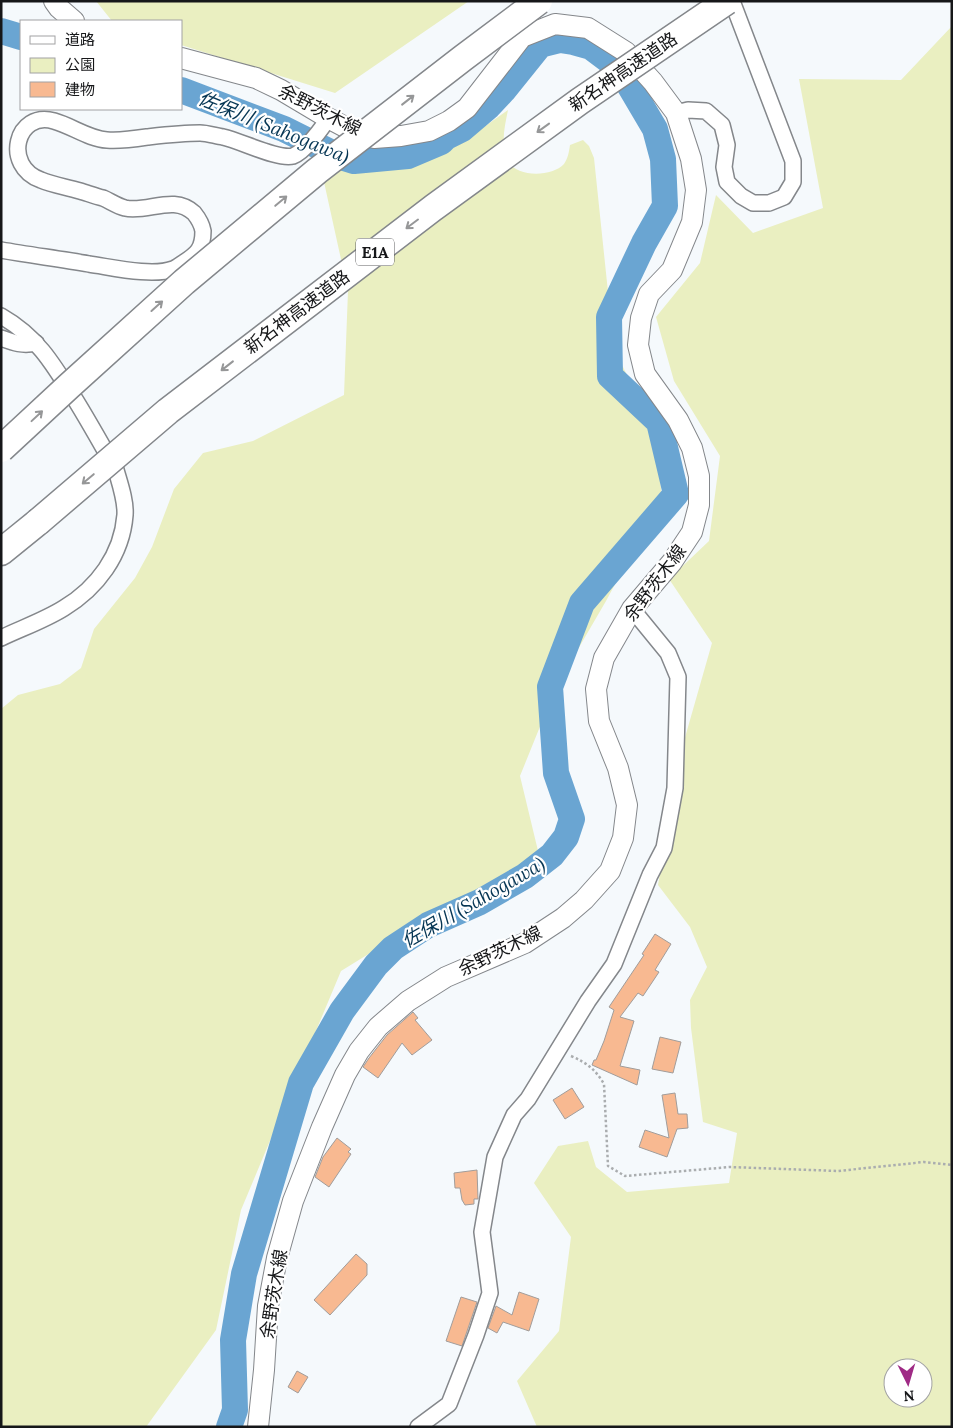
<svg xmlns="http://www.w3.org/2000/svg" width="953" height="1428" font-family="Lora,'Noto Sans JP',serif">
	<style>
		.green { fill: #eaefc1; fill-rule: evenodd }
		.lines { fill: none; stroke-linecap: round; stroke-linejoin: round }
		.river { stroke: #6aa5d2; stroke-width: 26 }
		.building { fill: #f8b991; stroke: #a19d9b }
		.minor-casing { stroke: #84878b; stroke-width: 18 }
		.secondary-casing { stroke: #84878b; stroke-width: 22 }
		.motorway-casing { stroke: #84878b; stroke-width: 29 }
		.path { stroke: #aaadaf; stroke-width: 2.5; stroke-dasharray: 2.5 2.5; stroke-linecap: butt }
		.minor { stroke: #fff; stroke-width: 15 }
		.secondary { stroke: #fff; stroke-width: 20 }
		.motorway { stroke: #fff; stroke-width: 26 }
		.motorway-bridge-casing { stroke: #84878b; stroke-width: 29; stroke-linecap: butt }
		.motorway-bridge { stroke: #fff; stroke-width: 26 }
		.oneway { stroke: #969798 }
		.labels { text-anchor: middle; stroke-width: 4.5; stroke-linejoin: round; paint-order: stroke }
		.shield { fill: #fff; stroke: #5c5d5e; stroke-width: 1 }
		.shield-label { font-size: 16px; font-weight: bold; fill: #161719 }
		.street-label { font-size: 18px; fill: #161719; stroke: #fff }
		.water-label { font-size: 19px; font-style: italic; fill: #063654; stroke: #fff }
	</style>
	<rect width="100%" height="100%" fill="#f5f9fc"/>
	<g class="green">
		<path d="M96,1h373l-134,92 -154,-48v-24h-69z"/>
		<path d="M952,26v1401h-415l-20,-46 42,-50 12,-94 -37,-54 24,-37 30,-5 8,26 31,25 102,-9 8,-50 -34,-11 -12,-94 -1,-28 17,-33 -17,-40 -32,-42 22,-130 32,-112 -43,-64 40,-38 11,-85 -46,-75 -18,-64 44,-54 16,-68 37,38 70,-25 -24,-129 102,1zM893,1368h30v30h-30z"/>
		<path d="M508,110c-3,15 -7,31 -2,47 6,21 45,21 58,7 4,-6 5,-12 6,-19l13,-5 6,6 5,12 14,134 14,73 32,64 8,68 -56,104 -50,86 -36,89 19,79 -91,50 -107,66 -100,239 -25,120 -70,97h-145v-718l17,-14 42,-11 21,-16 13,-39 41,-51 17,-31 22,-58 29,-36 50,-12 91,-46 4,-104 -24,-109 -3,-30 38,18 43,-2 37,-12 35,-22z"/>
	</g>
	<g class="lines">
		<g class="river">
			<path d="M1,31l20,6"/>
			<path d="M181,90l103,39 54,27 16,5 54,-5 33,-14 5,-5 16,-8 27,-23 14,-15 37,-46 20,-5 13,2 18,5 28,21 36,61 8,30 2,47 -21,37 -35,74 1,59 49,46 17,72 -94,109 -32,84 6,86 16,46 -6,18 -14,18 -27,21 -45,26 -52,23 -35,23 -17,17 -34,46 -41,72 -57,191 -11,66 2,70 -6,17"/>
		</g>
	</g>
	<g class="building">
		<path d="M655,934l16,10 -16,26 4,2 -16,24 -5,-3 -18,24 14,4 -14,45 20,4 -3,15 -45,-20 2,-5h2l8,-19 10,-31 -5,-3 35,-52 -2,-1z"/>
		<path d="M413,1012l5,6 -3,2 17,20 -20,15 -10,-12 -24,35 -15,-11 6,-9 18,-23z"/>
		<path d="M660,1037l21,5 -8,31 -21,-4z"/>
		<path d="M572,1088l12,19 -19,12 -12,-19z"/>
		<path d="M675,1093l3,21h9l1,14 -11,1 -10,28 -28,-10 6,-17 24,8 -7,-43z"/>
		<path d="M337,1138l14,11 -3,3 3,2 -22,33 -14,-10 8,-20z"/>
		<path d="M477,1170l1,29h-4v5l-9,1 -3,-5 -2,-12h-5l-1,-15z"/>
		<path d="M356,1254l11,10v11l-37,40 -16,-15z"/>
		<path d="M519,1292l20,7 -10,32 -26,-9 -6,11 -9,-5 8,-22 16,9z"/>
		<path d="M461,1297l16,5 -15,44 -16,-5z"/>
		<path d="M297,1371l11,6 -10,16 -10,-6z"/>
	</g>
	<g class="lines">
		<g class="minor-casing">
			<g id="minor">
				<path d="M676,113l12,-3 18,1 16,14 5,20 -3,22 3,15 14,14 12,7h16l15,-6 9,-15v-21l-61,-160"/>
				<path d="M1,250c29,5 59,9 88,14 22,3 63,13 84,5 3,-1 7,-4 10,-6 14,-9 20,-14 20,-32 -1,-6 -5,-13 -9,-18 -20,-19 -46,0 -69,-5 -8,-2 -15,-7 -22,-10 -8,-2 -16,-5 -23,-7 -13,-4 -27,-6 -39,-11 -39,-14 -25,-70 13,-59 18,5 35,18 53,19 13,1 27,-1 40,-3 18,-2 35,-4 53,-4 7,0 16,3 23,4 18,4 55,23 70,19 11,-4 29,-27 35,-38"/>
				<path d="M1,316c35,20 51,46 72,80 15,24 29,49 43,74 4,14 10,31 9,45 -3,40 -28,73 -61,93 -19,12 -42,20 -63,30"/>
				<path d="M1,338c13,5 22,8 35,5"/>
				<path d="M418,1427l31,-23 27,-69 14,-42 -8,-61 13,-75 19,-42 14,-16 60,-98 26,-37 36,-89 14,-27 11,-60 3,-111 -10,-24 -36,-44"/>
			</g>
		</g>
		<g class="secondary-casing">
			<g id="secondary">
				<path d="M54,1l5,7 15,13"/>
				<path d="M181,58l75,20 25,12 47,28 17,9 29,11 27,-2 28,-5 20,-10 18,-13 55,-71 33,-13 33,4 38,24 27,30 23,31 15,46 5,31 -4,32 -20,48 -23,24 -8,24 -3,27 7,29 33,46 14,28 7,28v29l-7,27 -20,30 -40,47 -28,49 -8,31 3,32 19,47 9,37 -4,33 -13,33 -26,29 -21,18 -38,25 -79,34 -38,24 -30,26 -19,24 -14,24 -23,52 -29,74 -16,57 -9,48 -4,64 -6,57"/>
			</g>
		</g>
		<g class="motorway-casing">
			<path id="motorway" d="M1,552l37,-30"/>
		</g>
		<path class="path" d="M571,1056c16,7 24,13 33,28l4,82 17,10 105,-9 108,4 86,-9 28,3"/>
		<use href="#minor" class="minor"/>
		<use href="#secondary" class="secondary"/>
		<use href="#motorway" class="motorway"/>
		<g class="motorway-bridge-casing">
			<g id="motorway-bridge">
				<path d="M1,449l68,-63 115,-104 133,-111 146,-113 76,-57"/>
				<path d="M38,522l130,-111 265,-203 147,-107 147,-100"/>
			</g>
		</g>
		<use href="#motorway-bridge" class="motorway-bridge"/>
	</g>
	<defs><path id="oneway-shaft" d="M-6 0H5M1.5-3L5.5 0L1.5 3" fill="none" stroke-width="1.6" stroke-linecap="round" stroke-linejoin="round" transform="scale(1.25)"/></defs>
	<g class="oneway">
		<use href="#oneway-shaft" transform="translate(408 100) rotate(-38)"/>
		<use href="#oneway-shaft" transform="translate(543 128) rotate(144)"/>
		<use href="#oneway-shaft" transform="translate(281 201) rotate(-40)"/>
		<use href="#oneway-shaft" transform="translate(412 224) rotate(143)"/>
		<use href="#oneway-shaft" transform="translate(157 306) rotate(-42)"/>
		<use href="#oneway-shaft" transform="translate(227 366) rotate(142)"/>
		<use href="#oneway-shaft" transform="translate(37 416) rotate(-43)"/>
		<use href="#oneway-shaft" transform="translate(88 479) rotate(140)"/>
	</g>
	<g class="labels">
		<rect class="shield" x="356" y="238.5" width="38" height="27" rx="4"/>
		<g class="shield-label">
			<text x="375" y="258">E1A</text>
		</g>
		<g class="street-label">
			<text transform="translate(623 72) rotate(-34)" y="6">新名神高速道路</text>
			<text transform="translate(320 110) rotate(27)" y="6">余野茨木線</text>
			<text transform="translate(297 312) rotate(-37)" y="6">新名神高速道路</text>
			<text transform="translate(655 583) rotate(-53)" y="6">余野茨木線</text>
			<text transform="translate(500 951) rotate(-26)" y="6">余野茨木線</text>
			<text transform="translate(274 1294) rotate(-81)" y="6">余野茨木線</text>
		</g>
		<g class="water-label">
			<text transform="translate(274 127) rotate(22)" y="7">佐保川 (Sahogawa)</text>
			<text transform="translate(473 902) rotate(-30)" y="7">佐保川 (Sahogawa)</text>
		</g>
	</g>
	<rect width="953" height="1428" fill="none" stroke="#161719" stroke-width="5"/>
	<rect x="20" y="20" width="162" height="90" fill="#ffffff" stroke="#a2a2a3"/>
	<rect x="30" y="36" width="25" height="8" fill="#ffffff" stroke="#a2a2a3"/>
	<text x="65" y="45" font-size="15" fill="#161719">道路</text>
	<rect x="30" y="58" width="25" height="15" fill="#eaefc1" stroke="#a2a2a3"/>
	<text x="65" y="70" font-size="15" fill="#161719">公園</text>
	<rect x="30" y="82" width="25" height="15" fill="#f8b991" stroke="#a2a2a3"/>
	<text x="65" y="95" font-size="15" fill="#161719">建物</text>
	<g transform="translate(908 1383) rotate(175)"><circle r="24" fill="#ffffff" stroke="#a2a2a3"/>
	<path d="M0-4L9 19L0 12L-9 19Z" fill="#9f2a85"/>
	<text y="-8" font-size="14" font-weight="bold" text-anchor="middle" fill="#161719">N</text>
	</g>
</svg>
